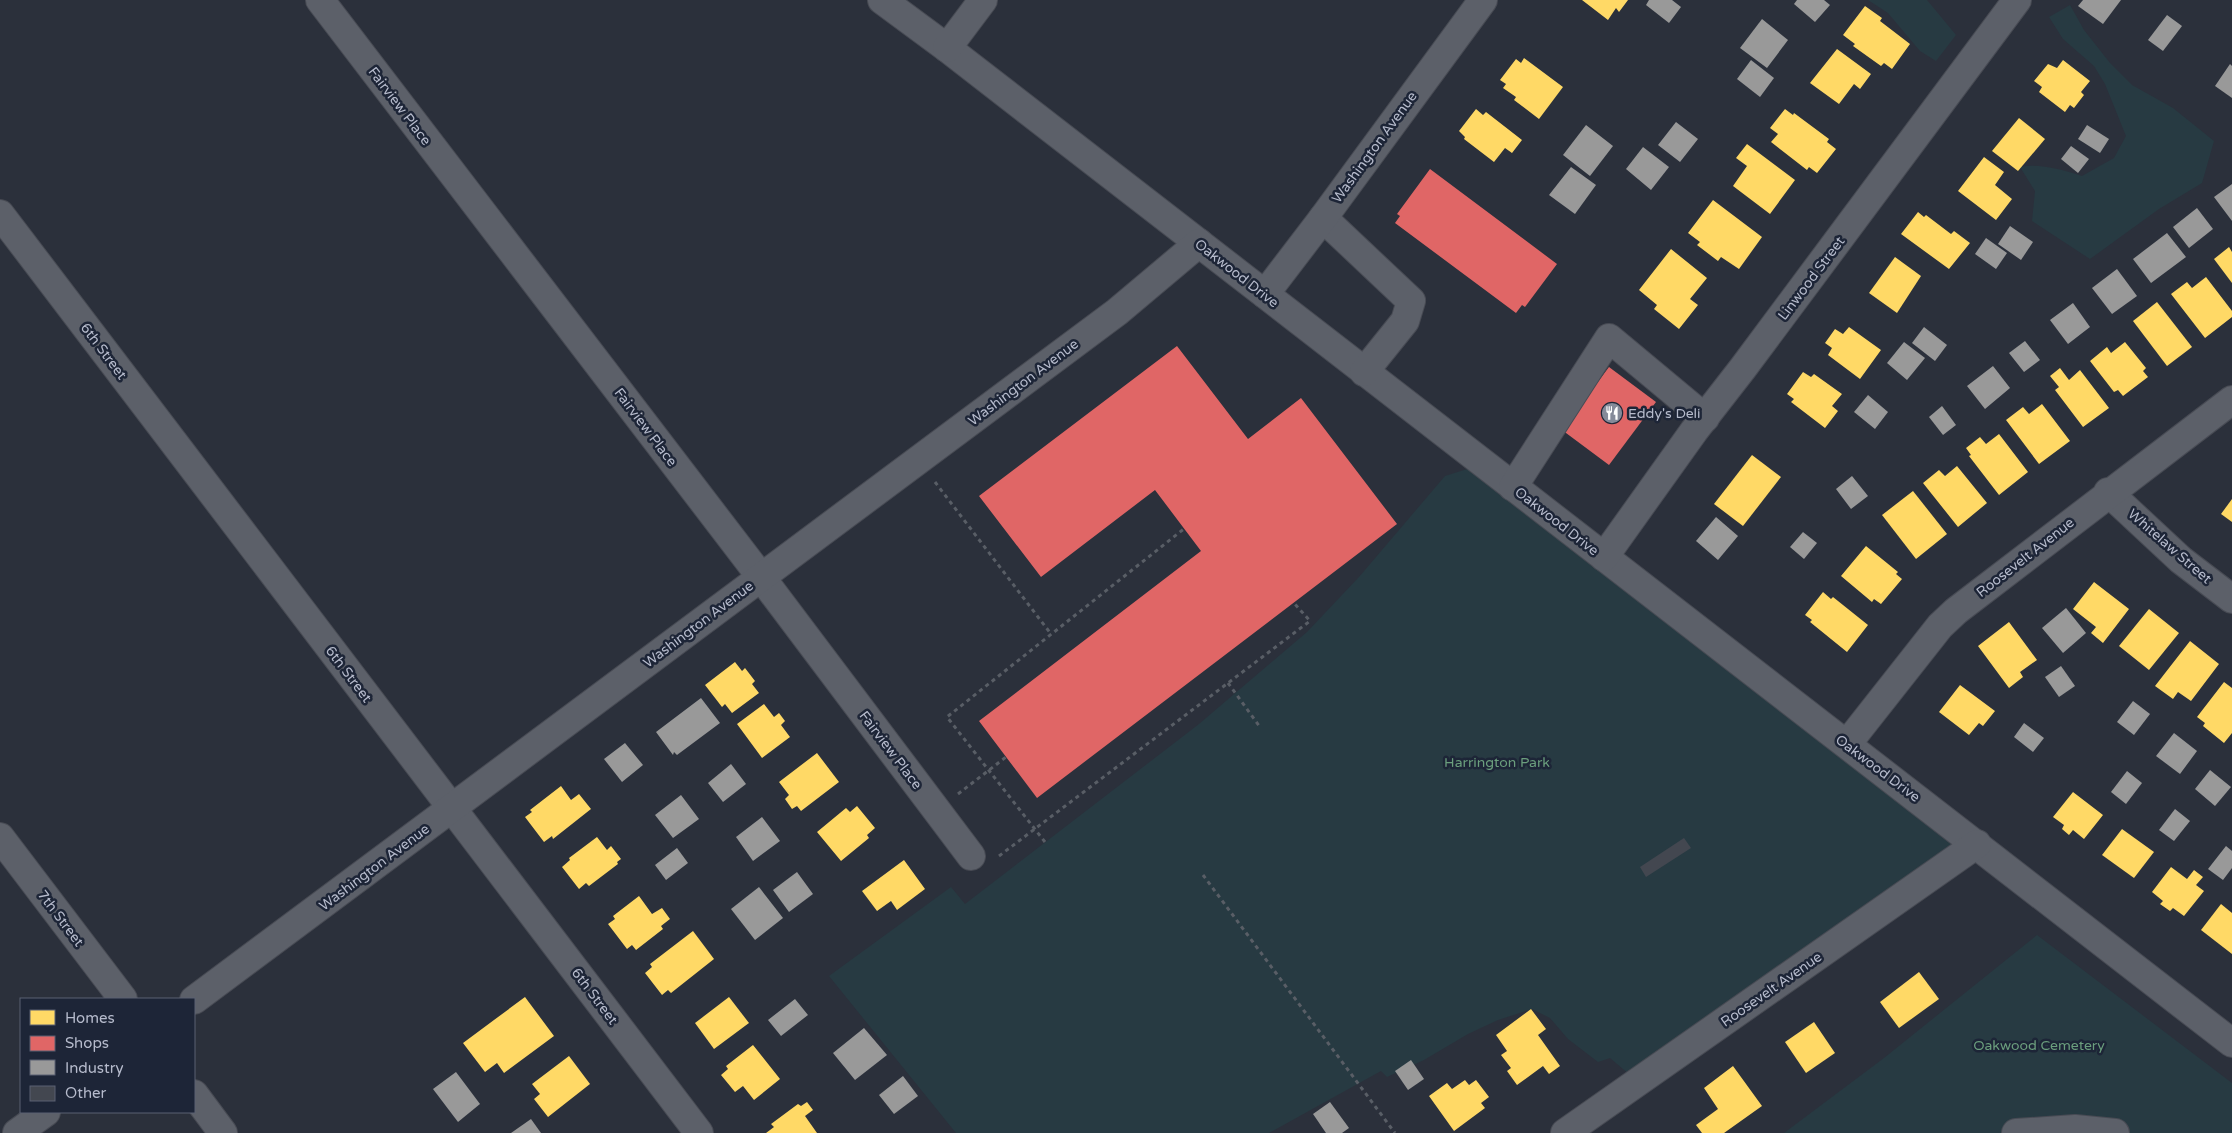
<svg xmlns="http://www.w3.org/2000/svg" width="2232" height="1133" font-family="'Varela Round',sans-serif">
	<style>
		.green { fill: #273a42 }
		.homes { fill: #ffd966 }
		.shops { fill: #e06666 }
		.industry { fill: #999 }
		.building { fill: #434750 }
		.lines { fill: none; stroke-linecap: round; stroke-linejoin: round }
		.minor-casing { stroke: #484b54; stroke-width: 30 }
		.path { stroke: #595e66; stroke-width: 3; stroke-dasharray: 4 4; stroke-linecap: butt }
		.minor { stroke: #5c6069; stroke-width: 28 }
		.labels { text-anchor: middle; stroke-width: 5; stroke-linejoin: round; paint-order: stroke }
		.street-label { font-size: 14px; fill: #b6bbcc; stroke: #1d2537 }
		.poi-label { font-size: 14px; fill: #b6bbcc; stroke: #1d2537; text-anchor: start }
		.park-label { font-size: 14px; fill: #6b9e7d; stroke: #1d2537 }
	</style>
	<rect width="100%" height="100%" fill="#2b303b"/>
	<g class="green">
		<path d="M1868,0h59l29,35 -20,26 -16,-10 -32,-38z"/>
		<path d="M2070,5l14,25 26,33 22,22 41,23 41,33 -12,42 -43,26 -69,50 -58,-38 3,-30 -15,-24c20,-4 42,3 62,9l32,-18 12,-22 -21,-52 -11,-18 -31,-27 -14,-22z"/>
		<path d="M1483,464l494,380 -341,236 -26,-22 -12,4 -30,-23 -18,-21 -18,-9 -34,11 -30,14 -44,26 -37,17 -6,-6 -112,62h-313l-127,-157 122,-89 14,17 234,-180 108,-92 52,-55 86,-101z"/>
		<path d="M2037,935l195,148v50h-448l100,-75z"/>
	</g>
	<g class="homes">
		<path d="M1582,0h46l-9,12 -3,-4 -8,12z"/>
		<path d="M1865,6l17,12 -2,3 30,23 -18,25 -8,-6 -3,3 -28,-20 2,-2 -12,-9z"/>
		<path d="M1837,49l34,25 -11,15 -6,-5 -15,20 -29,-21z"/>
		<path d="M1524,58l39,29 -24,32 -25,-19 2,-3 -13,-9 3,-4 -6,-4 16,-21 5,4z"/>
		<path d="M2063,60l27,21 -9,11 3,3 -10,13 -4,-3 -5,7 -26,-20 3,-5 -8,-6 14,-17 9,4z"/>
		<path d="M1476,109l7,6 3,-3 36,28 -10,13 -7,-5 -11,14 -30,-23 1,-2 -6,-6z"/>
		<path d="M1785,109l8,6 1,-2 35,26 -2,3 9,7 -19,24 -8,-6 -2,3 -36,-28 7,-8 -8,-6z"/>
		<path d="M2019,118l26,21 -27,32 -26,-20z"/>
		<path d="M1747,144l48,36 -25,34 -37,-28 14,-20 -11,-8z"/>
		<path d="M1984,157l20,15 -9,13 17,14 -16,21 -38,-29z"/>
		<path d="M1713,200l49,37 -23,32 -18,-12 -3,4 -21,-16 3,-3 -12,-9z"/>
		<path d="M1918,212l6,5 2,-2 25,19 3,-3 16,12 -21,26 -48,-35z"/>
		<path d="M2229,247l3,5v31l-18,-24z"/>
		<path d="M1671,249l36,29 -17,21 8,6 -19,24 -25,-20 3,-4 -18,-15z"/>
		<path d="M1895,257l26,19 -24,37 -28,-20z"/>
		<path d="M2206,277l26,34v6l-27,21 -34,-44 16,-12 5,6z"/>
		<path d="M2157,302l35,45 -25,19 -34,-45z"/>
		<path d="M1849,327l32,23 -21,29 -32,-24 4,-7 -7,-5 10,-14 8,5z"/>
		<path d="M2125,342l21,26 -3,3 5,6 -25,19 -5,-6 -4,2 -24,-31 17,-14 4,6z"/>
		<path d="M2060,368l9,12 11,-10 29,38 -26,19 -28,-37 4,-3 -9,-11z"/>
		<path d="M1803,372l8,5 3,-3 28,20 -10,12 6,5 -13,17 -34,-26 3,-3 -7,-5z"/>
		<path d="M2042,404l28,37 -31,23 -33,-44 17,-13 6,7z"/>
		<path d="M1999,434l29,38 -29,23 -30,-39 2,-1 -5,-7 14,-11 6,7z"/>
		<path d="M1752,455l29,22 -38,49 -29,-22z"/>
		<path d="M1957,466l30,37 -29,24 -35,-44 16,-13 6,6z"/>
		<path d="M1913,491l34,43 -31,25 -34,-44z"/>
		<path d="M2232,499v23l-11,-8z"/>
		<path d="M1866,546l32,26 -2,2 6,5 -21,25 -7,-5 -2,3 -31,-26z"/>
		<path d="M2094,582l35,27 -26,34 -12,-10 5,-6 -23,-18z"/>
		<path d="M1823,592l8,7 2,-2 35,28 -21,27 -37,-30 2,-2 -7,-5z"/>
		<path d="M2149,609l30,24 -30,37 -30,-24z"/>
		<path d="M2009,622l28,38 -17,12 3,5 -14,11 -31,-42z"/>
		<path d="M2190,641l29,23 -28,37 -13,-9 -5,7 -18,-13z"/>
		<path d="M735,662l7,9 3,-3 10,13 -3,3 7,9 -27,20 -7,-9 -3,3 -17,-22z"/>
		<path d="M2224,682l8,6v45l-8,10 -21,-17 2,-3 -8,-6z"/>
		<path d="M1960,685l35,26 -12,15 -4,-3 -10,12 -30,-23z"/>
		<path d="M764,704l10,13 5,-4 6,8 -4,4 9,12 -28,21 -25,-34z"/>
		<path d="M817,753l22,29 -38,29 -4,-5 -5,3 -7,-10 4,-4 -10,-13z"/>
		<path d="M561,786l10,14 8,-6 12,15 -38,30 -1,-3 -8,6 -19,-25 7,-5 -2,-2z"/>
		<path d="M2073,792l30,23 -19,24 -11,-9 -4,5 -7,-6 2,-4 -11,-8z"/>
		<path d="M857,806l18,22 -8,7 2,3 -28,23 -24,-29 29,-24 4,4z"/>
		<path d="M2122,829l32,23 -20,26 -32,-23z"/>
		<path d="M597,837l10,13 4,-4 10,13 -4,3 1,2 -29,22 -3,-3 -7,6 -17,-22 8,-7 -1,-2z"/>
		<path d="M904,860l21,29 -28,21 -6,-9 -14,10 -15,-20z"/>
		<path d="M2171,867l16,12 7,-9 9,7 -7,8 8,6 -20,25 -11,-8 -3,3 -10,-7 3,-3 -11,-9z"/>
		<path d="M639,896l13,18 10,-6 8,11 -9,7 2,3 -27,21 -4,-5 -5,4 -19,-25 7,-5 -2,-3z"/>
		<path d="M2221,904l11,9v41l-31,-24z"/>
		<path d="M693,931l21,28 -43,34 -3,-3 -6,5 -17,-22 7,-6 -2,-3z"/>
		<path d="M1919,972l20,27 -40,29 -19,-26z"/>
		<path d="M525,997l29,39 -50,37 -7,-10 -12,9 -22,-29z"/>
		<path d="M729,997l20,26 -35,26 -19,-26z"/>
		<path d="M1531,1009l15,20 -8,6 22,31 -11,8 -6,-8 -26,19 -10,-14 4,-3 -10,-13 6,-4 -11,-16z"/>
		<path d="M1814,1022l21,31 -29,20 -21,-31z"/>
		<path d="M753,1045l27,34 -26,21 -11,-14 -8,6 -14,-17 7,-6 -2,-3z"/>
		<path d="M569,1056l21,28 -42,33 -14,-18 6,-5 -8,-10z"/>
		<path d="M1733,1066l29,40 -38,27h-22l-6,-8 22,-16 -14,-21z"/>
		<path d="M1465,1080l4,5 7,-5 13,17 -8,6 4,5 -31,23 -25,-35 18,-13 5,6z"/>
		<path d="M807,1102l6,8 -8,6 12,17h-51l8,-6 -3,-3 27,-20 3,2z"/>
	</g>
	<g class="shops">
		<path d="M1430,169l127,95 -32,43 -3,-2 -6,8 -121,-90 5,-7 -3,-2z"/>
		<path d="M1177,346l71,93 53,-41 96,126 -360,274 -58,-77 222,-170 -46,-61 -114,87 -62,-81z"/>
		<path d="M1609,367l47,35 -47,63 -47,-35z"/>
	</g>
	<g class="industry">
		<path d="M1649,0h23l9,7 -12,16 -23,-18z"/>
		<path d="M1797,0h27l6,5 -15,17 -21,-18z"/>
		<path d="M2083,0h38l-18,24 -25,-18z"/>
		<path d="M2167,15l15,11 -19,25 -15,-11z"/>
		<path d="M1762,19l26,21 -21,28 -27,-20z"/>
		<path d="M1751,60l23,18 -14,19 -23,-18z"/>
		<path d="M2230,64l2,2v32l-17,-12z"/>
		<path d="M1676,122l22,17 -18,23 -22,-17z"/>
		<path d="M1586,125l27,21 -23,30 -27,-21z"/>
		<path d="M2087,125l22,14 -9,14 -22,-14z"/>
		<path d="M2071,146l18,13 -11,14 -17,-14z"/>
		<path d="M1643,147l26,20 -18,23 -25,-21z"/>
		<path d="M1571,167l25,18 -21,29 -26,-19z"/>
		<path d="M2232,184v37l-18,-24z"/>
		<path d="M2197,208l16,21 -24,19 -16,-21z"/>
		<path d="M2010,226l23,16 -12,18 -23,-16z"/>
		<path d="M2167,233l19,24 -35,26 -18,-24z"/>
		<path d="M1986,238l21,15 -11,16 -21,-15z"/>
		<path d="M2117,269l20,27 -25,18 -20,-26z"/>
		<path d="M2073,303l17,24 -22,17 -18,-24z"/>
		<path d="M1924,327l23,18 -12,16 -23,-18z"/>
		<path d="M2025,341l15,19 -16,12 -15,-19z"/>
		<path d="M1904,342l21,16 -18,22 -20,-17z"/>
		<path d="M1993,366l17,22 -25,21 -18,-23z"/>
		<path d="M1868,395l20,17 -13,17 -21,-17z"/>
		<path d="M1942,406l14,19 -13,10 -14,-18z"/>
		<path d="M1852,476l16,20 -17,13 -15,-20z"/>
		<path d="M1716,517l22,19 -20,24 -22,-19z"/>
		<path d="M1803,532l14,11 -13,16 -14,-12z"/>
		<path d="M2066,608l20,25 -23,20 -21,-25z"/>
		<path d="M2061,666l14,20 -16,11 -14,-20z"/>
		<path d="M701,698l19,25 -43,32 -3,-3 -1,3 -17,-23z"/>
		<path d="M2133,701l17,13 -16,21 -17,-13z"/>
		<path d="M2024,723l20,15 -11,14 -19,-15z"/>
		<path d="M2174,733l23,18 -17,23 -24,-18z"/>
		<path d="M625,743l18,22 -21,17 -18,-23z"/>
		<path d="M731,764l15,20 -23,18 -15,-19z"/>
		<path d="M2210,770l21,17 -16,19 -20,-17z"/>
		<path d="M2127,771l15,12 -16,21 -15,-12z"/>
		<path d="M681,795l18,24 -26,19 -18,-23z"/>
		<path d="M2175,809l15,12 -16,20 -15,-11z"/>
		<path d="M762,817l18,24 -27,20 -17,-24z"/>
		<path d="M2226,846l6,5v17l-9,12 -15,-11z"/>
		<path d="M677,848l11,15 -22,17 -11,-15z"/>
		<path d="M797,872l16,22 -24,18 -16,-22z"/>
		<path d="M759,887l24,31 -28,22 -24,-31z"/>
		<path d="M795,999l13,16 -27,21 -13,-16z"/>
		<path d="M864,1028l23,27 -32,25 -22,-27z"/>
		<path d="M1411,1060l13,19 -16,11 -13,-19z"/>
		<path d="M456,1072l24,32 -22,18 -25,-33z"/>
		<path d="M903,1076l15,20 -24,18 -15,-19z"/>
		<path d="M1330,1102l19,26 -7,5h-16l-13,-19z"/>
		<path d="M531,1119l10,14h-30z"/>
	</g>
	<path class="building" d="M1684,838l7,10 -45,29 -6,-10z"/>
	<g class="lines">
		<g class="minor-casing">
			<g id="minor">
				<path d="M320,0l441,577 210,279"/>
				<path d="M882,0l65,48 1285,995"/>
				<path d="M947,48l36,-48"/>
				<path d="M0,214l699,919"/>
				<path d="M1323,218l88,83 -6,20 -41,51"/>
				<path d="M1265,294l58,-76 160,-218"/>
				<path d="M1513,487l96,-149 96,80"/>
				<path d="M2108,492l73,68 51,39"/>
				<path d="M1604,557l90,-126 49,-63 274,-368"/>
				<path d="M1847,744l93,-118 16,-15 276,-211"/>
				<path d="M0,837l123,162"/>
				<path d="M194,1000l923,-688 82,-69"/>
				<path d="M194,1094l29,39"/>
				<path d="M17,1133l29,-21"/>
				<path d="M1565,1133l412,-289"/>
				<path d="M2016,1133l59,-4 40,4"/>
			</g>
		</g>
		<g class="path">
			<path d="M935,482l116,152"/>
			<path d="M1228,683l32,44"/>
			<path d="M958,794l48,-37"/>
			<path d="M1045,842l-98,-125 238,-189"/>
			<path d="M999,856l311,-235 -16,-18"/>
			<path d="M1203,875l192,258"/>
		</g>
		<use href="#minor" class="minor"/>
	</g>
	<defs>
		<g id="restaurant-disc" transform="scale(1.125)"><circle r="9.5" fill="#858a99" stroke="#1d2537"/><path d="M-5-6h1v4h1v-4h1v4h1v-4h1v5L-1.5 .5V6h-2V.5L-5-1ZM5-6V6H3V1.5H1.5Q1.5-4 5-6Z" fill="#fff"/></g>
	</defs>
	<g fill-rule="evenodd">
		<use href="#restaurant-disc" x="1612" y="413"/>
	</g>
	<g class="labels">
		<g class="street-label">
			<text transform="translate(400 106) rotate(53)" y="5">Fairview Place</text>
			<text transform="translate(1374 147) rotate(-54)" y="5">Washington Avenue</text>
			<text transform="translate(1237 273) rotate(38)" y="5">Oakwood Drive</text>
			<text transform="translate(1811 278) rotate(-53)" y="5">Linwood Street</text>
			<text transform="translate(104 351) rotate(53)" y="5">6th Street</text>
			<text transform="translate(1023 382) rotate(-37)" y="5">Washington Avenue</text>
			<text transform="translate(646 427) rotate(53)" y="5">Fairview Place</text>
			<text transform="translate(1557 521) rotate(38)" y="5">Oakwood Drive</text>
			<text transform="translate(2170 546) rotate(41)" y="5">Whitelaw Street</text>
			<text transform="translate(2025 557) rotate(-38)" y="5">Roosevelt Avenue</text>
			<text transform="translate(698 624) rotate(-37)" y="5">Washington Avenue</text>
			<text transform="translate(349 674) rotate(53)" y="5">6th Street</text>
			<text transform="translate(891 750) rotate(53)" y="5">Fairview Place</text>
			<text transform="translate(1878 768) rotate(37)" y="5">Oakwood Drive</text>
			<text transform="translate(374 867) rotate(-37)" y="5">Washington Avenue</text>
			<text transform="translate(61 918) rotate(53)" y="5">7th Street</text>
			<text transform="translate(1771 989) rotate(-35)" y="5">Roosevelt Avenue</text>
			<text transform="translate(595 996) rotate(53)" y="5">6th Street</text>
		</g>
		<g class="poi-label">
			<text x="1628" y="418">Eddy's Deli</text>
		</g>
		<g class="park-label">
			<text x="1497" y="767">Harrington Park</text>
			<text x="2039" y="1050">Oakwood Cemetery</text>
		</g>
	</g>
	<rect x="20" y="998" width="175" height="115" fill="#1d2537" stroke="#5a6173"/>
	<rect x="30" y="1010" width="25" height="15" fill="#ffd966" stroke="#5a6173"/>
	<text x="65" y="1023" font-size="15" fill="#b6bbcc">Homes</text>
	<rect x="30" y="1036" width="25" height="15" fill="#e06666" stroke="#5a6173"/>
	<text x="65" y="1048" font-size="15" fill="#b6bbcc">Shops</text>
	<rect x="30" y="1060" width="25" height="15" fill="#999999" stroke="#5a6173"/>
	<text x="65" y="1073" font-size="15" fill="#b6bbcc">Industry</text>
	<rect x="30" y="1086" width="25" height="15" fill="#434750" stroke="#5a6173"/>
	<text x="65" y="1098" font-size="15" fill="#b6bbcc">Other</text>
</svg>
